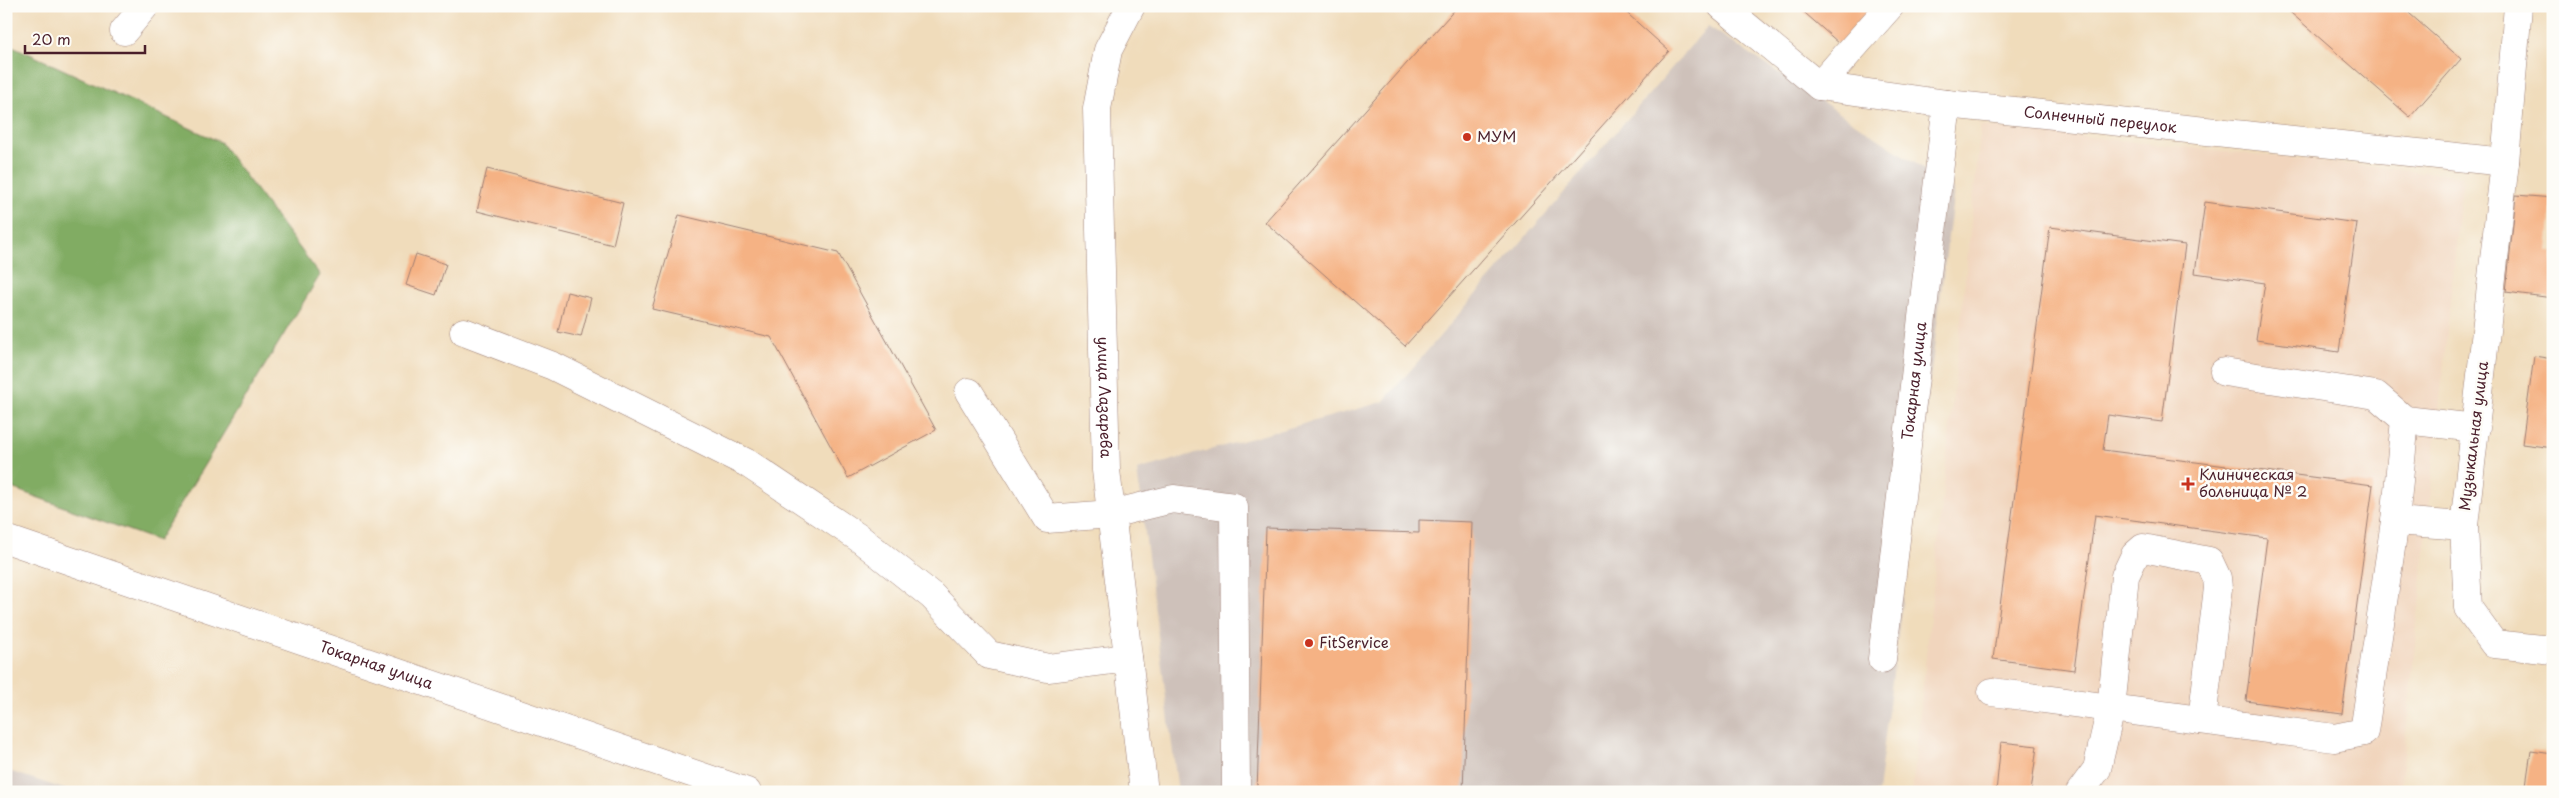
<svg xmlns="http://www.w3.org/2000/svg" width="2559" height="798" font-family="'Playpen Sans',sans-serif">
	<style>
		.built { fill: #f1d5bd }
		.industrial { fill: #cec1ba }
		.forest { fill: #81ac64; stroke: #666648 }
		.building { fill: #f5b284 }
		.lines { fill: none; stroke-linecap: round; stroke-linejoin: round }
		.minor-casing { stroke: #9d7e73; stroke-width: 29 }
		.minor { stroke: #fff; stroke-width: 28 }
		.poi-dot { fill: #c8321e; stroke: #fdfcf7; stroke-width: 2 }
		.labels { text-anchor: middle; stroke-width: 5; stroke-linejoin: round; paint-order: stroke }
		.street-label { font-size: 15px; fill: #4a1f2b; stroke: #fdfcf7 }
		.poi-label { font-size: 15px; fill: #4a1f2b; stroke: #fdfcf7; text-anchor: start }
	</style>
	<rect width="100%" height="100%" fill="#fdfcf7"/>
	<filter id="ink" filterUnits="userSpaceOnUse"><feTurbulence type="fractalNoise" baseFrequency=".02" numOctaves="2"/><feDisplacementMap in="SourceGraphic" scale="10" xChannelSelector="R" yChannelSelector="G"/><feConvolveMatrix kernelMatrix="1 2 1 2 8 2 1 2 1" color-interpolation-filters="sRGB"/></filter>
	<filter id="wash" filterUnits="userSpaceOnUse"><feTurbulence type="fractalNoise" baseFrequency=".0096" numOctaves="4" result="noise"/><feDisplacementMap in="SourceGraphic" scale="20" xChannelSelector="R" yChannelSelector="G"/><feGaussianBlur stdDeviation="1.12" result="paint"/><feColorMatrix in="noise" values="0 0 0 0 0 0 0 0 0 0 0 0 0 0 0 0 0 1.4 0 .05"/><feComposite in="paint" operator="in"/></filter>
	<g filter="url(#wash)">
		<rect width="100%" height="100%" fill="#f0dcbb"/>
		<path class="built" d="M1981,126l482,50 -63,616h-488z"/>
		<g class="industrial">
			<path d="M1708,26l246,163 -76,603h-700l-41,-322 246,-68z"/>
			<path d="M6,770l67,22h-67z"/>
		</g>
		<path class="forest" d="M6,43l214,99 100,133 -162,266 -152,-55z"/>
		<g id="blocks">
			<g class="building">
				<path d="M1458,6h161l50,45 -264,295 -140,-124z"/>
				<path d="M1797,6h76l-33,38z"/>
				<path d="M2283,6h118l60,53 -51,58z"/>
				<path d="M487,169l136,34 -10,42 -136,-34z"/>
				<path d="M2516,195l37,3 -5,53 5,1v46l-47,-6z"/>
				<path d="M2205,202l152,21 -18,129 -83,-12 9,-57 -70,-10z"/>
				<path d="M679,215l159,38 98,177 -88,48 -77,-141 -119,-28z"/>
				<path d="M2050,227l135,18 -23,177 -54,-7 -5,35 270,35 -31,229 -96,-13 21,-163 -172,-23 -21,155 -81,-11z"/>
				<path d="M416,254l30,10 -10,31 -30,-10z"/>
				<path d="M567,292l24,6 -10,39 -23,-5z"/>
				<path d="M2534,356l19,3v89l-31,-4z"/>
				<path d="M1419,520l53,2 -9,270h-206l9,-264 153,5z"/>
				<path d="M2001,742l36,4 -6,46h-35z"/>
				<path d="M2531,751l22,3v38h-28z"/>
			</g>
		</g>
	</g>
	<g filter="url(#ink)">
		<use href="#blocks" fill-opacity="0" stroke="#9d7e73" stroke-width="1"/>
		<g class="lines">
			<g class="minor-casing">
				<g id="minor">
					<path id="s1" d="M1131,6l-23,44 -11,59 9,361 38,322"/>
					<path id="s2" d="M1722,6l97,80 128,18 558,58"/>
					<path d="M2518,6l-13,156 -41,364 4,82 26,36 59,6"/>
					<path d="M124,31l21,-25"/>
					<path d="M1819,86l71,-80"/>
					<path d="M464,332l89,34 194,97 112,75 73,58 57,59 59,13 80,-10"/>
					<path d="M969,392l78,127 64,-5 62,-15 61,8 2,285"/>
					<path d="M2405,420l71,8"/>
					<path d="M2395,521l69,5"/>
					<path id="s3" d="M6,539l741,253"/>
					<path id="s4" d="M1882,659l65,-555"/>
					<path d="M1992,692l342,46 30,-6 31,-211 10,-101 -29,-25 -152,-23"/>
					<path d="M2080,792l17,-23 14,-61 14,-132 10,-21 8,-7 66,13 8,17 1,10 -16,132"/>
				</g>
			</g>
			<use href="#minor" class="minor"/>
		</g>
	</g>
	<g class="poi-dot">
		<circle cx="1467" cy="137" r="5"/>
		<path d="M2185.5 476.5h5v5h5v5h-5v5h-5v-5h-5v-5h5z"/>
		<circle cx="1309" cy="643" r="5"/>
	</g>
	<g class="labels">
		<g class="street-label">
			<text dy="5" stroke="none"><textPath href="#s2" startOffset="409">Солнечный переулок</textPath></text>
			<text dy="5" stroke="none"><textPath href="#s4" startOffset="280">Токарная улица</textPath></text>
			<text dy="5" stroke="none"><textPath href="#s1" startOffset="398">улица Лазарева</textPath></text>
			<text transform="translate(2474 436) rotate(-83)" y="5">Музыкальная улица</text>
			<text dy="5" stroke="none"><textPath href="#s3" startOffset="391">Токарная улица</textPath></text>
		</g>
		<g class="poi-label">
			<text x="1477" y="142">МУМ</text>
			<text x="2199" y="480">Клиническая<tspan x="2199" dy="17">больница № 2</tspan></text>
			<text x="1319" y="648">FitService</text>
		</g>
	</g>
	<rect width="2559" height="798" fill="none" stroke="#fdfcf7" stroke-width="25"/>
	<path d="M25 45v8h120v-8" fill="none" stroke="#4a1f2b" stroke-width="2.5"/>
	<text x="32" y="45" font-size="15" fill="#4a1f2b" stroke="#fdfcf7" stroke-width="4" paint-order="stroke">20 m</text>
</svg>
